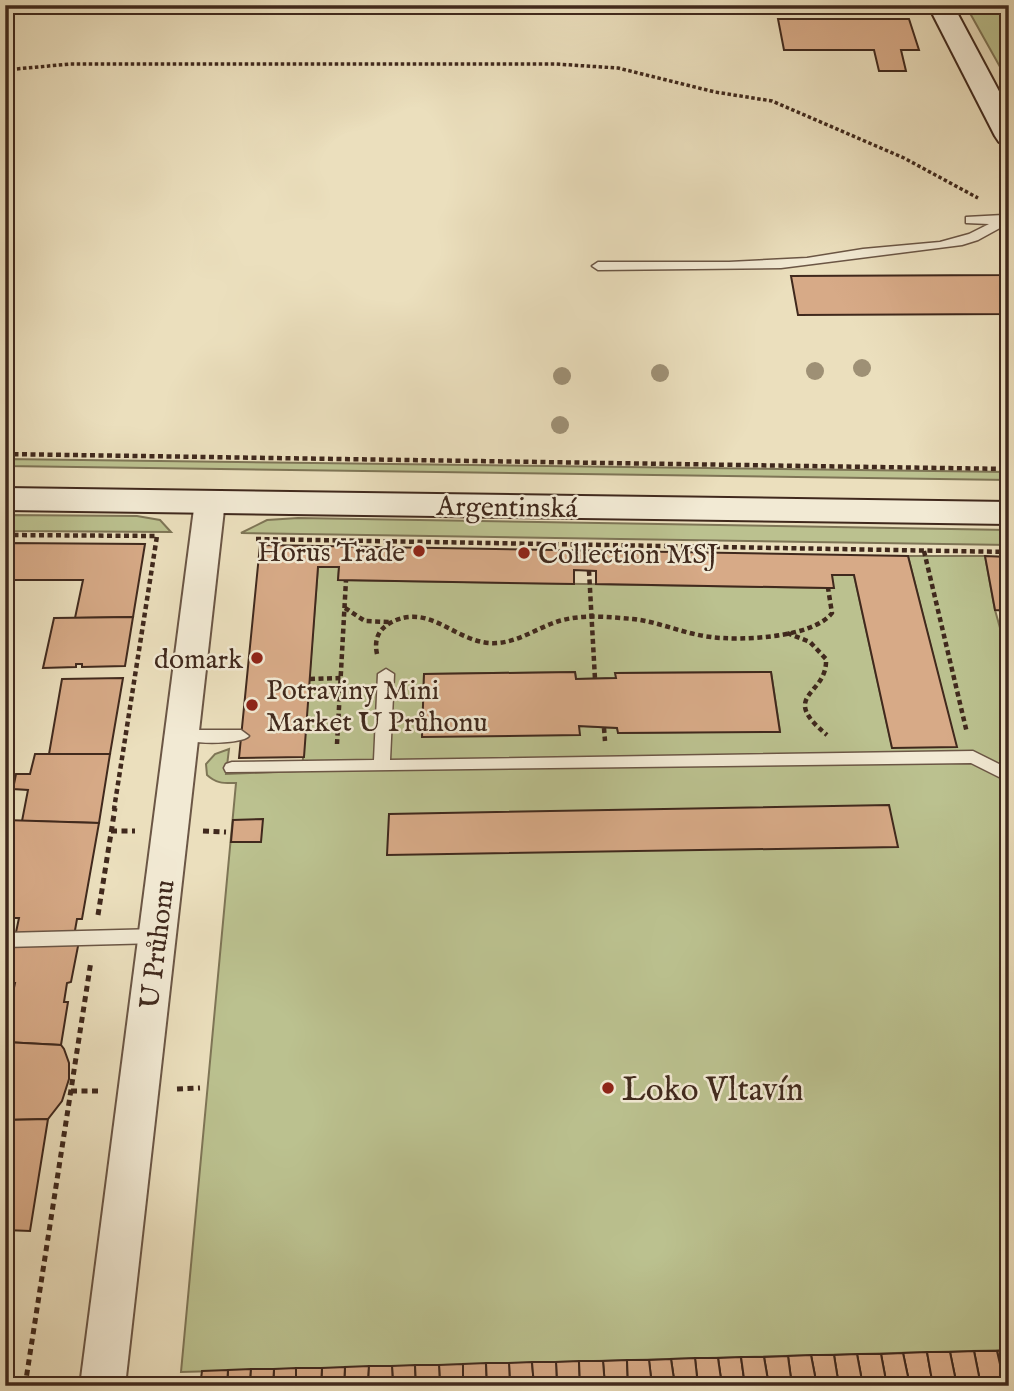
<svg xmlns="http://www.w3.org/2000/svg" width="1014" height="1391" font-family="'IM FELL English',serif">
	<style>
		.green { fill: #bbc18f; stroke: #7e7556; stroke-width: 2; fill-rule: evenodd }
		.building { fill: #d7aa87; stroke: #40291d; stroke-width: 2 }
		.lines { fill: none; stroke-linecap: round; stroke-linejoin: round }
		.lane-casing { stroke: #6b5645; stroke-width: 3 }
		.street-casing { stroke: #6b5645; stroke-width: 4 }
		.secondary-casing { stroke: #40291d; stroke-width: 4 }
		.path-far2 { stroke: #40291d; stroke-width: 3.5; stroke-dasharray: 3.5 2.5; stroke-linecap: butt }
		.path-far1 { stroke: #40291d; stroke-width: 4.5; stroke-dasharray: 5 3.5; stroke-linecap: butt }
		.path { stroke: #40291d; stroke-width: 5; stroke-dasharray: 6 4.5; stroke-linecap: butt }
		.lane { fill: #f2ead4; fill-rule: evenodd }
		.street { fill: #f2ead4; fill-rule: evenodd }
		.secondary { fill: #f2ead4; fill-rule: evenodd }
		.tree { fill: #9e9075 }
		.poi-dot { fill: #8f2418; stroke: #f2ead4; stroke-width: 2.5 }
		.labels { text-anchor: middle; stroke-width: 5; stroke-linejoin: round; paint-order: stroke }
		.street-label { font-size: 28px; fill: #40291d; stroke: #f2ead4 }
		.poi-label { font-size: 28px; fill: #40291d; stroke: #f2ead4; text-anchor: end }
		.near-poi-label { font-size: 33px; fill: #40291d; stroke: #f2ead4; text-anchor: start }
	</style>
	<rect width="100%" height="100%" fill="#ebdfbd"/>
	<filter id="stains"><feTurbulence type="fractalNoise" baseFrequency=".00286" numOctaves="4"/><feColorMatrix values="0 0 0 0 .2 0 0 0 0 .09 0 0 0 0 .02 0 0 0 .5 -.17"/></filter>
	<radialGradient id="worn" r=".72"><stop offset=".6" stop-color="#630" stop-opacity="0"/><stop offset="1" stop-color="#630" stop-opacity=".3"/></radialGradient>
	<g class="green">
		<path d="M966,6l43,1v76z"/>
		<path d="M5,459l1004,13v8l-1004,-14z"/>
		<path d="M5,515l132,1 23,4 11,12 -166,-1z"/>
		<path d="M298,518l711,12v15l-768,-12 26,-13z"/>
		<path d="M908,556h77l10,54 14,50v690l-828,22 55,-589c-12,0 -19,1 -29,-8l-1,-11 9,-10 14,-5 -3,25 76,-3 16,-204h21l-1,13 490,8 4,-13h22l38,172 64,-1zM575,672l1,7 40,-1v-5l155,-1 9,59 -161,2 -2,-5 -38,-2 -157,10 2,-62z"/>
	</g>
	<g class="building">
		<path d="M778,19h131l10,31h-18l5,21h-27l-5,-21h-90z"/>
		<path d="M1002,264h7v50l-211,1 -7,-39 215,-1z"/>
		<path d="M5,543l140,1 -12,73 -58,1 8,-38h-78z"/>
		<path d="M260,545l648,11 49,191 -65,1 -38,-173h-22l2,13h-6l-232,-4v-13l-22,-1v14l-236,-4 1,-13h-21l-14,190 -65,1z"/>
		<path d="M985,556l24,1v54l-14,-1z"/>
		<path d="M133,617l-8,49 -43,1v-3h-6v3l-33,1 11,-50z"/>
		<path d="M575,672l1,7 40,-1 -1,-5 156,-1 9,60 -162,1 -1,-5 -38,-2 1,9 -158,2 2,-63z"/>
		<path d="M123,678l-13,76h-61l13,-75z"/>
		<path d="M35,754h75l-11,69 -77,-2 6,-31 -15,-1 3,-15h14z"/>
		<path d="M889,805l9,42 -511,8 2,-41z"/>
		<path d="M263,819l-2,23h-30l2,-22z"/>
		<path d="M5,820l94,3 -17,96h-5l-3,17h6l-9,46 -4,1 -3,19h4l-7,43 -56,-3v-45h7l3,-14h-10v-46h10l4,-19h-14z"/>
		<path d="M5,1042l56,3 3,4 5,14v16l-7,22 -14,18 -43,1z"/>
		<path d="M48,1119l-18,112 -25,-1v-110z"/>
		<path d="M5,1337h8l-8,44z"/>
		<path d="M1009,1350v36h-4l-8,-35z"/>
		<path d="M974,1351h23l8,35h-24z"/>
		<path d="M974,1351l7,35h-24l-7,-34z"/>
		<path d="M927,1352l6,34h-23l-7,-33z"/>
		<path d="M927,1352h23l7,34h-24z"/>
		<path d="M903,1353l7,33h-23l-6,-32z"/>
		<path d="M857,1354h24l6,32h-24z"/>
		<path d="M857,1354l6,32h-24l-5,-31z"/>
		<path d="M811,1355h23l5,31h-22z"/>
		<path d="M811,1355l6,31h-25l-4,-30z"/>
		<path d="M788,1356l4,30h-23l-5,-29z"/>
		<path d="M741,1357l4,29h-23l-4,-28z"/>
		<path d="M741,1357h23l5,29h-24z"/>
		<path d="M695,1358h23l4,28h-24z"/>
		<path d="M695,1358l3,28h-23l-4,-27z"/>
		<path d="M671,1359l4,27h-23l-3,-26z"/>
		<path d="M627,1360l1,26h-23l-2,-25z"/>
		<path d="M627,1360h22l3,26h-24z"/>
		<path d="M579,1361l1,25h-23l-1,-24z"/>
		<path d="M579,1361h24l2,25h-25z"/>
		<path d="M532,1362l2,24h-24l-1,-23z"/>
		<path d="M532,1362h24l1,24h-23z"/>
		<path d="M486,1363l1,23h-24v-22z"/>
		<path d="M486,1363h23l1,23h-23z"/>
		<path d="M463,1364v22h-23l-1,-21z"/>
		<path d="M415,1365l1,21h-23l-1,-20z"/>
		<path d="M415,1365h24l1,21h-24z"/>
		<path d="M369,1366l-1,20h-24l1,-19z"/>
		<path d="M369,1366h23l1,20h-25z"/>
		<path d="M345,1367l-1,19h-23l1,-18z"/>
		<path d="M296,1368h26l-1,18h-25z"/>
		<path d="M296,1368v18h-23l1,-17z"/>
		<path d="M251,1369l-1,17h-23l1,-16z"/>
		<path d="M251,1369h23l-1,17h-23z"/>
		<path d="M228,1370l-1,16h-27l2,-15z"/>
	</g>
	<g class="lines">
		<g class="lane-casing">
			<g id="lane">
				<path d="M1003,215l6,2v6l-31,17 -16,5 -181,23 -183,2 -6,-4 6,-4h131l78,-4 56,-9 77,-7 29,-8 20,-10 -23,-1v-6z"/>
				<path d="M386,669l8,5 -4,86 583,-9 36,18v13l-38,-19 -745,9 -2,-4 2,-4 6,-2 142,-2 4,-86z"/>
				<path d="M183,730h58l8,6c-7,9 -67,9 -74,0z"/>
				<path d="M158,929l6,2 3,5 -3,5 -6,2 -153,4v-14z"/>
			</g>
		</g>
		<g class="street-casing">
			<path id="street" d="M210,491l11,3 4,7 -100,885h-45l115,-885 4,-7z"/>
		</g>
		<g class="secondary-casing">
			<g id="secondary">
				<path d="M928,5h25l56,105v34l-10,-2 -4,-6z"/>
				<path d="M5,488l1004,14v22l-1004,-14z"/>
			</g>
		</g>
		<g class="path-far2">
			<path d="M1000,5h9"/>
			<path d="M5,70l65,-6h485l63,4 97,24 57,9 132,57 74,40"/>
		</g>
		<g class="path-far1">
			<path d="M5,454l1004,15"/>
			<path d="M5,535l152,1 -43,273"/>
			<path d="M256,539l753,13"/>
			<path d="M924,551l43,182"/>
			<path d="M589,571l6,108"/>
			<path d="M345,608l20,13 24,1"/>
			<path d="M787,633l23,9 16,17c2,37 -49,35 1,76"/>
			<path d="M377,654c-3,-14 1,-24 13,-31 38,-21 63,17 99,20 26,2 47,-15 70,-22 24,-7 51,-4 74,-2 27,3 51,15 78,18 29,4 102,1 121,-24l-4,-25"/>
			<path d="M310,679l31,-1"/>
			<path d="M604,728l1,13"/>
			<path d="M337,744l9,-164"/>
		</g>
		<g class="path">
			<path d="M111,831h24"/>
			<path d="M203,831l23,1"/>
			<path d="M98,915l17,-107"/>
			<path d="M177,1089l23,-1"/>
			<path d="M71,1091h30"/>
			<path d="M25,1386l66,-425"/>
		</g>
		<use href="#lane" class="lane"/>
		<use href="#street" class="street"/>
		<use href="#secondary" class="secondary"/>
	</g>
	<g class="tree">
		<circle cx="862" cy="368" r="9"/>
		<circle cx="815" cy="371" r="9"/>
		<circle cx="660" cy="373" r="9"/>
		<circle cx="562" cy="376" r="9"/>
		<circle cx="560" cy="425" r="9"/>
	</g>
	<g class="poi-dot">
		<circle cx="419" cy="551" r="7"/>
		<circle cx="524" cy="553" r="7"/>
		<circle cx="257" cy="658" r="7"/>
		<circle cx="252" cy="705" r="7"/>
		<circle cx="608" cy="1088" r="7"/>
	</g>
	<g class="labels">
		<g class="street-label">
			<text transform="translate(507 506) rotate(1)" y="10">Argentinská</text>
			<text transform="translate(156 944) rotate(-83)" y="10">U Průhonu</text>
		</g>
		<g class="poi-label">
			<text x="405" y="561">Horus Trade</text>
			<text x="538" y="563" text-anchor="start">Collection MSJ</text>
			<text x="243" y="668">domark</text>
			<text x="266" y="699" text-anchor="start">Potraviny Mini<tspan x="266" dy="32">Market U Průhonu</tspan></text>
		</g>
		<g class="near-poi-label">
			<text x="622" y="1100">Loko Vltavín</text>
		</g>
	</g>
	<rect width="1014" height="1391" fill="none" stroke="#ebdfbd" stroke-width="28"/>
	<rect x="7" y="7" width="1000" height="1377" fill="none" stroke="#40291d" stroke-width="3.5"/>
	<rect x="14" y="14" width="986" height="1363" fill="none" stroke="#40291d" stroke-width="2"/>
	<rect width="100%" height="100%" filter="url(#stains)"/>
	<rect width="100%" height="100%" fill="url(#worn)"/>
</svg>
